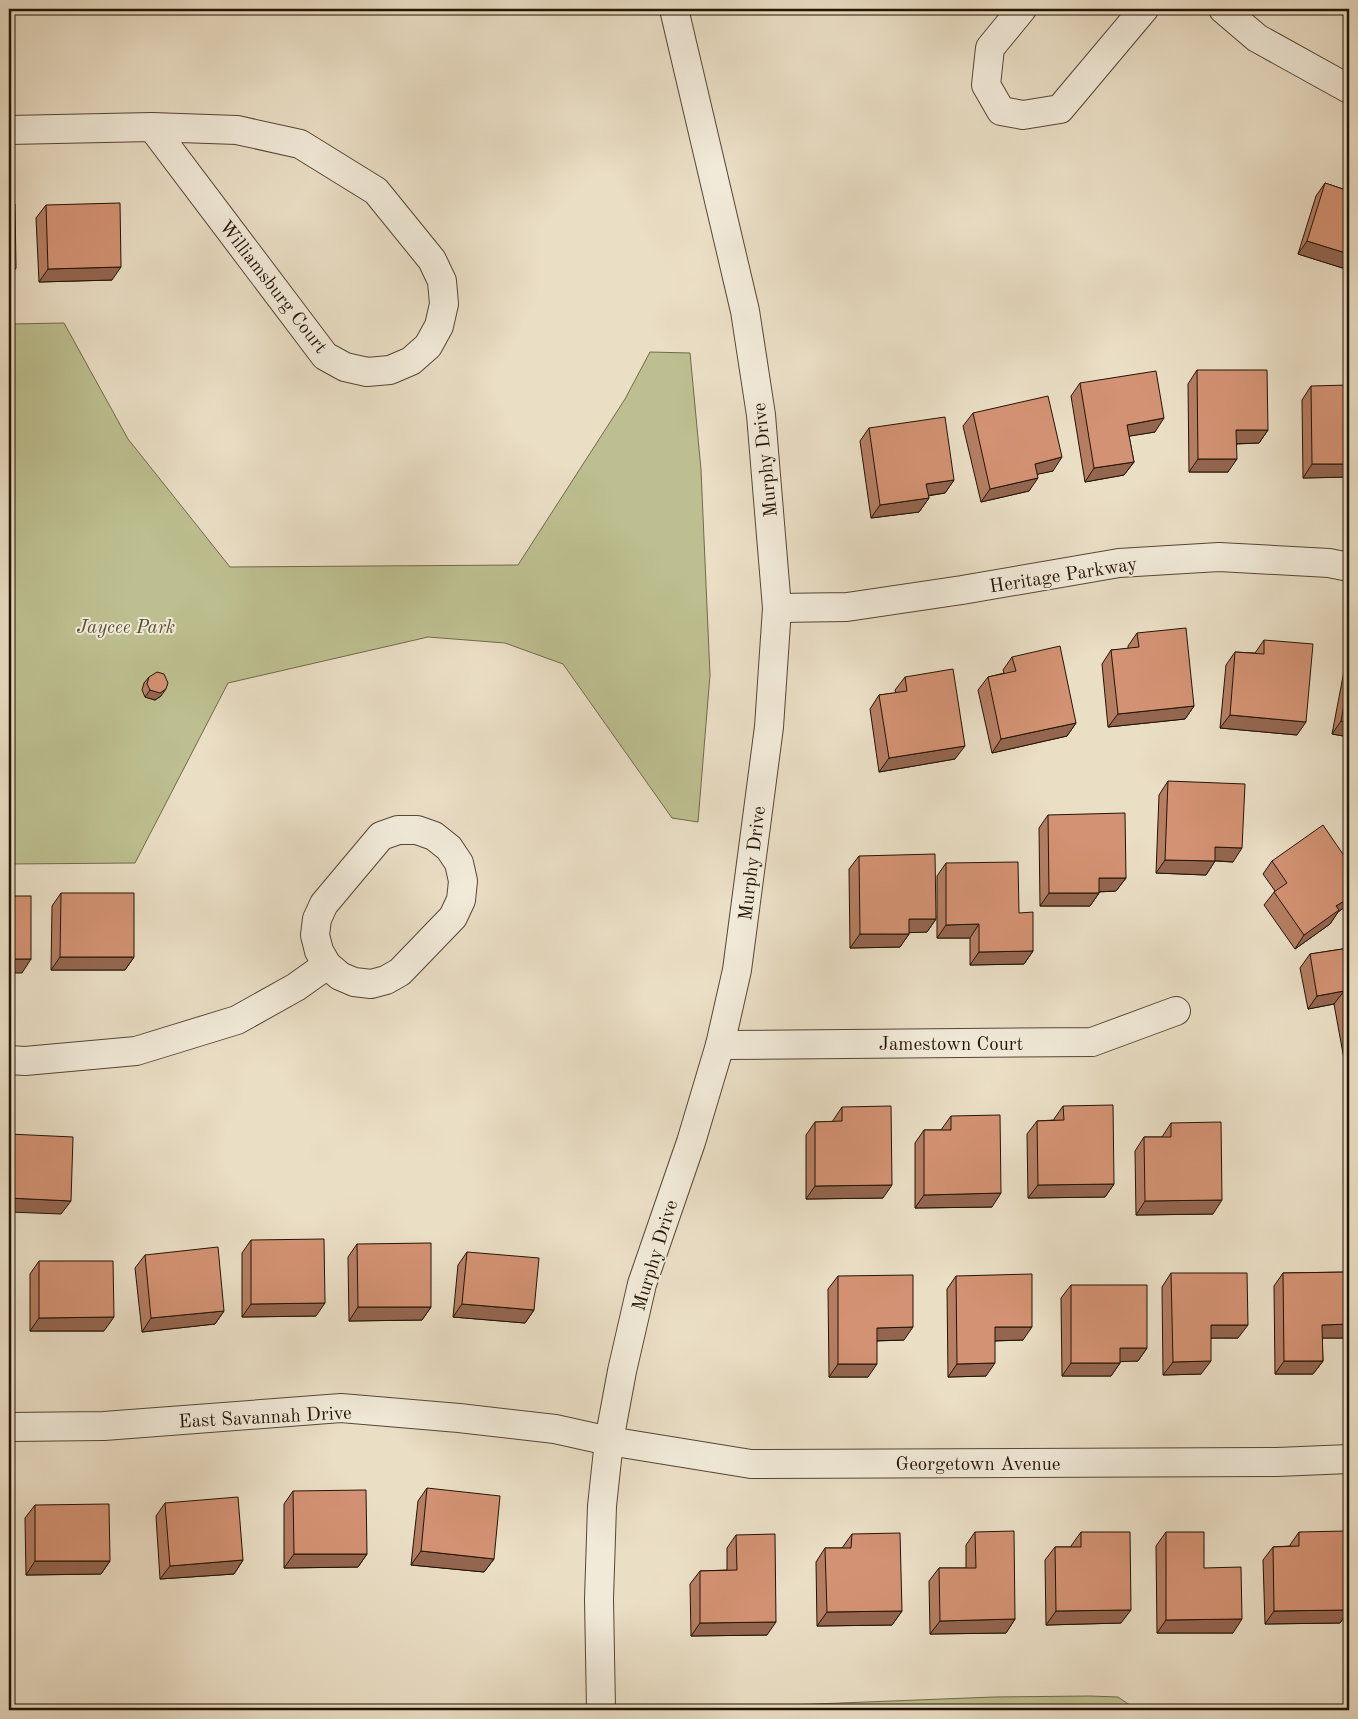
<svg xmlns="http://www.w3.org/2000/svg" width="1358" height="1719" font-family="'Old Standard TT',serif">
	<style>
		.green { fill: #bdbf90; stroke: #706a4a }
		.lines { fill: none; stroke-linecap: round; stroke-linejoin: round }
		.minor-casing { stroke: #554634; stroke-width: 30 }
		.minor { stroke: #f1ead9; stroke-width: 28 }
		.wall { fill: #b57e63; stroke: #231403 }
		.shaded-wall { fill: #946650; stroke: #231403 }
		.building { fill: #d39273; stroke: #231403 }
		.labels { text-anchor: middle; stroke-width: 4; stroke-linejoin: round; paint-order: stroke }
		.street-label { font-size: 19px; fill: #231403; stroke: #f1ead9 }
		.park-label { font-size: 19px; font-style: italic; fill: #595034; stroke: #f1ead9 }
	</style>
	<rect width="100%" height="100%" fill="#eadec5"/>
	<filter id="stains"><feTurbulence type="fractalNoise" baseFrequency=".004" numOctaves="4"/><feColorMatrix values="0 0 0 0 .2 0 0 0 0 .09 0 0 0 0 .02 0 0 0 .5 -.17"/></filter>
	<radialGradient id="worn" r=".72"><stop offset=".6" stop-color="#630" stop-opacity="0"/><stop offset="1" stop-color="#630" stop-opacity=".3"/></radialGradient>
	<g class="green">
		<path d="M64,323l64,116 102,128 288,-2 107,-166 25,-47 40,1 11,117 9,205 -12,147 -26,-4 -109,-154 -58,-21 -77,-6 -200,46 -93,180 -126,1v-540z"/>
		<path d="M1090,1696l28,1 19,13h-367l19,-5 205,-8z"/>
	</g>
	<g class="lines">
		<g class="minor-casing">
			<g id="minor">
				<path d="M1022,9l-32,39 -4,37 15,26 22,4 37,-6 84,-100"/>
				<path d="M1223,9l34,29 92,51"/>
				<path d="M9,130l143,-3 85,3 63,14 76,47 56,69 10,21 2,23 -5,22 -11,20 -17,15 -21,9 -23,2 -22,-5 -20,-11 -173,-229"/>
				<path d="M777,608l70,-1 115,-17 157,-27 100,-6 110,6 20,4"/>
				<path d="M398,830h19l17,6 15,12 10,15 4,18 -2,19 -8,17 -53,55 -14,8 -15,4 -17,-2 -14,-6 -13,-11 -8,-14 -4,-16 2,-16 7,-15 57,-68z"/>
				<path d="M720,1045l372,-3 84,-31"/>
				<path d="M9,1060l16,1 111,-10 101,-31 59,-33 31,-22"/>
				<path d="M9,1427l95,-1 237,-18 118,10 96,11 54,12 142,23 526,-2 72,-3"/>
				<path d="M601,1710l-2,-111 3,-93 7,-65 13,-70 20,-87 49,-142 29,-97 17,-75 32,-243 8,-119 -16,-193 -16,-104 -71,-302"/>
			</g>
		</g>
		<use href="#minor" class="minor"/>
	</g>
	<g class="wall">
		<path d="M1325,183l24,8v79l-51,-16 18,-58z"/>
		<path d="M46,205l66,75 -73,2 -3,-64z"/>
		<path d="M1197,370l71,60 -9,13 -22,1 -9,28h-39l-1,-88z"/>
		<path d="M1080,383l75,49 -26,4 5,26 -10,13 -39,7 -14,-86z"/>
		<path d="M1311,386l38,91 -46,1 -1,-78z"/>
		<path d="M973,413l80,58 -16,3 -8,17 -48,11 -18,-76z"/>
		<path d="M869,428l85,52 -9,13 -17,3 1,2 -10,14 -48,6 -11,-77z"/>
		<path d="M1137,633l57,73 -9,13 -77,8 -6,-63 9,-14 17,-1v-3z"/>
		<path d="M1264,640l33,95 -77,-7 6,-63 9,-13 20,1z"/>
		<path d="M1012,657l64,66 -9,13 -75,17 -14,-63 10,-13 16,-4 -1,-3z"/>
		<path d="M1349,663v74l-17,-3 12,-63z"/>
		<path d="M149,677l12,19 -6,4 -10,-3 -3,-7 2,-7z"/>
		<path d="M905,677l50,82 -76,13 -9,-63 9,-14 17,-2 -1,-3z"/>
		<path d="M1168,781l65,81 -18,-1 -9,14 -50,-2 3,-78z"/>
		<path d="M1048,815l78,63 -10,13 -17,1v1l-9,13h-50l-1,-78z"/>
		<path d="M859,856l77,63 -9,13h-18v2l-9,13 -50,1 -1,-79z"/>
		<path d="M1272,861l77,2v41l-11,8 -8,12 -35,25 -31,-44 11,-14 -12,-17z"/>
		<path d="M946,863l73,50 14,38 -9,13 -54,1v-27h-33v-62z"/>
		<path d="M61,893l73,64 -9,13h-74l1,-64z"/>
		<path d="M1349,948v111h-5l-10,-55 -26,5 -8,-41 10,-14z"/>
		<path d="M1063,1106l51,78 -9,13 -77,1 -1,-64 10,-13 17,-1v-1z"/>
		<path d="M842,1107l41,91 -77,1v-64l9,-13h17z"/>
		<path d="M951,1116l41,91 -77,1v-65l9,-13h17z"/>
		<path d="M1171,1123l42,91 -77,1 -1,-64 9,-14h18z"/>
		<path d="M251,1240l65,76 -74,1v-64z"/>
		<path d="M357,1244l74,63 -9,13 -73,1 -1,-64z"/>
		<path d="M467,1252l67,58 -9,13 -72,-6 5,-52z"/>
		<path d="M145,1255l79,56 -9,13 -73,8 -7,-64z"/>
		<path d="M39,1261l65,70h-74v-57z"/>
		<path d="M1349,1272v66h-27l1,23 -10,13h-38l-1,-88 9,-13z"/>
		<path d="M1171,1273l67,65h-27l-10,36 -38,1 -1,-88z"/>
		<path d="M838,1276l66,64 -27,1 -9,36h-39l-1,-88z"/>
		<path d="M956,1276l67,64 -28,1 -9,35 -38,1 -1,-88z"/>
		<path d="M1071,1285l76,63 -9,13h-18v2l-9,13h-49l-1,-78z"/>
		<path d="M427,1488l67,71 -10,13 -73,-7 7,-64z"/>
		<path d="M293,1491l74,63 -9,13 -74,1v-64z"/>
		<path d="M165,1503l78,57 -9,14 -74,5 -4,-63z"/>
		<path d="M35,1505l75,56 -9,13 -75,1 -1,-57z"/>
		<path d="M975,1532l40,87 -9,14 -76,1 -1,-53 10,-13h27v-23z"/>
		<path d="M1081,1532l40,91 -75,2 -1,-65 10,-13h16v-1z"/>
		<path d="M1166,1532l38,36 29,65h-76l-1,-87z"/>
		<path d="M1299,1532l50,78 -9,13 -75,1 -2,-64 10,-13 17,-1v-1z"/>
		<path d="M852,1534l50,77 -10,14 -75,1 -1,-64 9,-14h17z"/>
		<path d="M736,1535l31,100 -76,1 -1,-52 10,-13 27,-1v-22z"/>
	</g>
	<g class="shaded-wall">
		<path d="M1307,241l42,13v16l-51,-16z"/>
		<path d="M121,267l-9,13 -73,2 9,-13z"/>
		<path d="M9,268h7l-7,11z"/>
		<path d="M1164,418l-9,14 -37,6 9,-13z"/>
		<path d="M1236,430h32l-9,13 -32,1z"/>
		<path d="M1062,457l-9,14 -28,6 10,-13z"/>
		<path d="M1198,459h39l-9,13h-39z"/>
		<path d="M1134,462l-10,13 -39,7 9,-14z"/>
		<path d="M1312,464h37v13l-46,1z"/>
		<path d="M1038,478l-9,13 -48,11 9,-13z"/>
		<path d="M954,480l-9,13 -28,4 9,-13z"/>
		<path d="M929,498l-10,14 -48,6 9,-13z"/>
		<path d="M166,689l-5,7 -6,4 -10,-3 5,-7z"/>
		<path d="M1194,706l-9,13 -77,8 10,-13z"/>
		<path d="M1230,715l76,7 -9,13 -77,-7z"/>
		<path d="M1341,721l8,1v15l-17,-3z"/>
		<path d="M1076,723l-9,13 -75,17 9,-14z"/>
		<path d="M965,746l-10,13 -76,13 10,-14z"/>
		<path d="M1215,847l27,1 -9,14 -27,-2z"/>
		<path d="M1165,860l50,1 -9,14 -50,-2z"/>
		<path d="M1099,878h27l-10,13 -27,1z"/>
		<path d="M1049,893h50l-9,13h-50z"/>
		<path d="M1349,898v6l-11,8 -8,12 -35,25 9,-14 32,-29z"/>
		<path d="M909,919h27l-9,13 -27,1z"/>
		<path d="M979,924l-9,14h-33l9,-13z"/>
		<path d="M860,934h49l-9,13 -50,1z"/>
		<path d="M1033,951l-9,13 -54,1 9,-13z"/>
		<path d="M60,957h74l-9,13h-74z"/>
		<path d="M9,959h22l-9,14h-13z"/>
		<path d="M1344,991l-10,13 -26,5 9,-13z"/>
		<path d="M1349,1052v7h-5z"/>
		<path d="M1114,1184l-9,13 -77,1 10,-13z"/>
		<path d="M892,1185l-9,13 -77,1 9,-13z"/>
		<path d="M1001,1193l-9,14 -77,1 9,-13z"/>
		<path d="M9,1198l62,3 -10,13 -52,-2z"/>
		<path d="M1222,1200l-9,14 -77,1 9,-14z"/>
		<path d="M325,1303l-9,13 -74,1 9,-13z"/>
		<path d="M462,1304l72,6 -9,13 -72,-6z"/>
		<path d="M358,1307h73l-9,13 -73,1z"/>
		<path d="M224,1311l-9,13 -73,8 9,-14z"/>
		<path d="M114,1317l-10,14h-74l9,-13z"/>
		<path d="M1349,1324v14h-36l9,-13z"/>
		<path d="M1211,1325h37l-10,13h-37z"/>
		<path d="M913,1327l-9,13 -37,1 10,-13z"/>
		<path d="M995,1327h37l-9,13 -37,1z"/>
		<path d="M1120,1348h27l-9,13 -27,1z"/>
		<path d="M1211,1361l-10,13 -38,1 10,-13z"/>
		<path d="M1284,1361h39l-10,13h-38z"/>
		<path d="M995,1363l-9,13 -38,1 9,-13z"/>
		<path d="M1071,1363h49l-9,13h-49z"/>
		<path d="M838,1364h39l-9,13h-39z"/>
		<path d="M421,1551l73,8 -10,13 -73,-7z"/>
		<path d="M294,1554h73l-9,13 -74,1z"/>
		<path d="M243,1560l-9,14 -74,5 10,-13z"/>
		<path d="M35,1561h75l-9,13 -75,1z"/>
		<path d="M1131,1610l-10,13 -75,2 10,-14z"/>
		<path d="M1349,1610l-9,13 -75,1 9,-13z"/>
		<path d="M902,1611l-10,14 -75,1 10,-14z"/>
		<path d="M1015,1619l-9,14 -76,1 10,-13z"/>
		<path d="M1242,1619l-9,14h-76l9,-13z"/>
		<path d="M776,1622l-9,13 -76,1 9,-13z"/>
	</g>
	<g class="building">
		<path d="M1325,183l24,8v63l-42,-13z"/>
		<path d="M120,203l1,64 -73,2 -2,-64z"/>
		<path d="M9,204h6l1,64h-7z"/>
		<path d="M1197,370h70l1,60h-32l1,29h-39z"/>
		<path d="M1156,371l8,47 -37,7 7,37 -40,6 -14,-85z"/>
		<path d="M1349,385v79h-37l-1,-78z"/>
		<path d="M1048,396l14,61 -27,7 3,14 -48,11 -17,-76z"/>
		<path d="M945,417l9,63 -28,4 3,14 -49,7 -11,-77z"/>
		<path d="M1186,628l8,78 -76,8 -7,-64 28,-3 -2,-14z"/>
		<path d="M1264,640l49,4 -7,78 -76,-7 5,-63 29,2z"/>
		<path d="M1060,646l16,77 -75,16 -13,-62 28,-6 -4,-14z"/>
		<path d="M953,669l12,77 -76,12 -10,-63 28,-4 -2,-14z"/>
		<path d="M157,672l7,2 4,9 -2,6 -6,4 -10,-3 -3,-6 2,-7z"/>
		<path d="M1349,678v44l-8,-1z"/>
		<path d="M1168,781l77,3 -3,64 -27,-1v14l-50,-1z"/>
		<path d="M1125,813l1,65h-27v15h-50l-1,-78z"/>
		<path d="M1323,825l26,38v35l-13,8 3,4 -35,25 -30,-43 13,-9 -15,-22z"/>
		<path d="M935,854l1,65h-27v15h-49l-1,-78z"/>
		<path d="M1018,862l1,51 14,-1v39l-54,1v-28l-33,1v-62z"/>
		<path d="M61,893h73v64h-74z"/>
		<rect x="9" y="896" width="22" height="63"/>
		<path d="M1349,948v74l-5,-31 -27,5 -7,-42z"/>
		<path d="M1113,1105l1,79 -76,1 -1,-64 27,-1 -1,-14z"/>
		<path d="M891,1106l1,79 -77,1v-64l27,-1v-14z"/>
		<path d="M1000,1115l1,78 -77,2v-65h27v-14z"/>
		<path d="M1221,1122l1,78 -77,1 -1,-64h27v-14z"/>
		<path d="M9,1134l64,3 -2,64 -62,-3z"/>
		<path d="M324,1239l1,64 -74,1v-64z"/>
		<path d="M431,1243v64h-73l-1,-63z"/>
		<path d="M218,1247l6,64 -73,7 -6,-63z"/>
		<path d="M467,1252l72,6 -5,52 -72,-6z"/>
		<path d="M39,1261h74l1,56 -75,1z"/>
		<rect x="9" y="1265" width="1" height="57"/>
		<path d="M1349,1272v52l-27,1 1,36h-39l-1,-88z"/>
		<path d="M1171,1273h76l1,52h-37v36l-38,1z"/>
		<path d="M1032,1274v53h-37v36l-38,1 -1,-88z"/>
		<path d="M913,1275v52l-36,1v36h-39v-88z"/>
		<path d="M1071,1285h76v63h-27v15h-49z"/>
		<path d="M427,1488l73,8 -6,63 -73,-8z"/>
		<path d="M366,1490l1,64h-73l-1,-63z"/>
		<path d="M238,1497l5,63 -73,6 -5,-63z"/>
		<path d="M109,1504l1,57h-75v-56z"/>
		<path d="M1014,1531l1,88 -75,2 -1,-53h37l-1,-36z"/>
		<path d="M1347,1531l2,79 -75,1 -1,-64 26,-1v-14z"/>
		<path d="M1081,1532h49l1,78 -75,1 -1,-64h26z"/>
		<path d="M1166,1532h38v36l37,-1 1,52 -76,1z"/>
		<path d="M900,1533l2,78 -75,1 -2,-64h26l1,-14z"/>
		<path d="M775,1534l1,88 -76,1v-52l37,-1 -1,-35z"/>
	</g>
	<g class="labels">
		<g class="street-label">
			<text transform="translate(274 286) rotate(52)" y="7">Williamsburg Court</text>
			<text transform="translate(764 460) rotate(-96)" y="7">Murphy Drive</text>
			<text transform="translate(1063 574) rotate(-9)" y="7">Heritage Parkway</text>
			<text transform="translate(751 863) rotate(-83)" y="7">Murphy Drive</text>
			<text x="951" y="1050">Jamestown Court</text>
			<text transform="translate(654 1255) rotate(-73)" y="7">Murphy Drive</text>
			<text transform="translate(265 1416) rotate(-3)" y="7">East Savannah Drive</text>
			<text x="978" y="1470">Georgetown Avenue</text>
		</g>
		<g class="park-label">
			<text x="126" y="633">Jaycee Park</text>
		</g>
	</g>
	<rect width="1358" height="1719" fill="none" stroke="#eadec5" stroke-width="30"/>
	<rect x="10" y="10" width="1338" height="1699" fill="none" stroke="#231403" stroke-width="2.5"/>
	<rect x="15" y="15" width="1328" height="1689" fill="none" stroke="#231403"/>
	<rect width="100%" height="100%" filter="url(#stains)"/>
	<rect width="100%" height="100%" fill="url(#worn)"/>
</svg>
